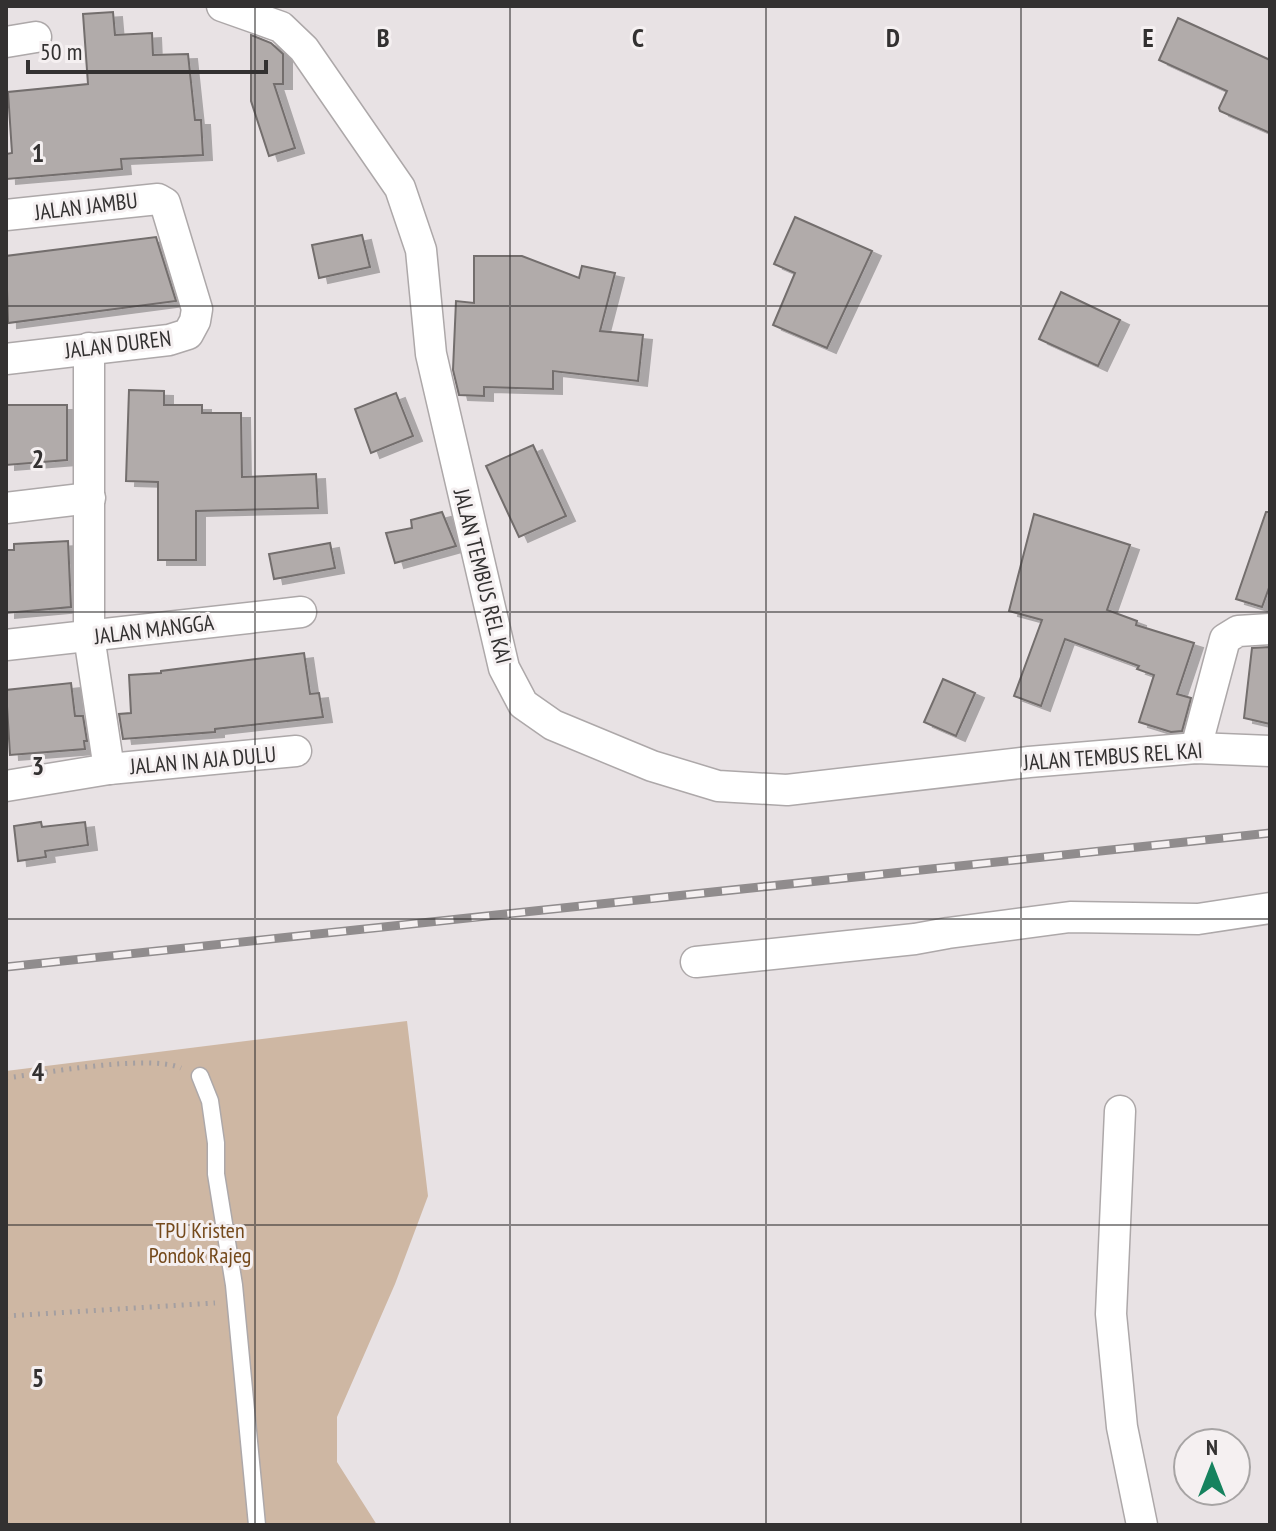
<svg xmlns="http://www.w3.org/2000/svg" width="1276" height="1531" font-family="'PT Sans Narrow',sans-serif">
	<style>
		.green { fill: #ceb7a3 }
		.building { fill: #b1abaa; stroke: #736e6d; stroke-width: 2; filter: url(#shadow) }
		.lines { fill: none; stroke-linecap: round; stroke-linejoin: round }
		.service-casing { stroke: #ada8a9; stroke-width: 19 }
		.minor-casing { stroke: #ada8a9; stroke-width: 33 }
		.path { stroke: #a49fa1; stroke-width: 5; stroke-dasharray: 2 6; stroke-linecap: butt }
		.service { stroke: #fff; stroke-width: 16 }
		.minor { stroke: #fff; stroke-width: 30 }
		.rail-casing { stroke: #908c8d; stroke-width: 9 }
		.rail { stroke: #f5f0f1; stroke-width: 6; stroke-dasharray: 18; stroke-linecap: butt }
		.grid { fill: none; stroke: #333131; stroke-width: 2; stroke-opacity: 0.55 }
		.labels { text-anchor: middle; stroke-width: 6; stroke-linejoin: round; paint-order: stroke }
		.street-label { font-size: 22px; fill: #333131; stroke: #f5f0f1 }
		.park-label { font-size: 22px; fill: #74491b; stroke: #f5f0f1 }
		.grid-label { font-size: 26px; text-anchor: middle; font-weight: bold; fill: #333131; stroke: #f5f0f1; stroke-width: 6; stroke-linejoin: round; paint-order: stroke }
	</style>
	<defs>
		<filter id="shadow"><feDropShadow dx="9" dy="5" stdDeviation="0" flood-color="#0004"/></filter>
	</defs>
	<rect width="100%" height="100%" fill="#e8e2e4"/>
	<path class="green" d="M407,1021l21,175 -33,88 -58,133v45l40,63h-371v-454z"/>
	<g class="building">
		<path d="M113,12l2,23 37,-2 1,22 35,-1 7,66h6l2,35 -82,4 1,10 -115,10 -1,-25 6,-1 -4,-61 80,-8 -5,-70z"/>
		<path d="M1178,18l92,42v73l-50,-22 -1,-3 8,-17 -68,-31z"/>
		<path d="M251,35l20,8 12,11v30h-9l21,64 -26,8 -18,-55z"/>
		<path d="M795,217l77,34 -45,97 -54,-23 22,-52 -21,-9z"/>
		<path d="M362,235l8,32 -51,11 -7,-33z"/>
		<path d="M156,237l20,64 -168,22 -2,-67z"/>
		<path d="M474,256h48l57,22 3,-12 33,7 -15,58 43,4 -5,46 -85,-10v18l-69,-2v9l-25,-1 -6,-25 3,-69 18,2z"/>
		<path d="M1061,292l59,28 -22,46 -59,-27z"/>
		<path d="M129,390l35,1v14h38v8h39l1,64 74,-3 2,34 -122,3v49h-38v-78l-32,-1z"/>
		<path d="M396,393l17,43 -42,17 -16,-44z"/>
		<path d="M6,405h61v55l-61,5z"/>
		<path d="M533,445l33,71 -47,21 -33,-71z"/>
		<path d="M442,512l14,34 -61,17 -9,-30 26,-5 -1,-8z"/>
		<path d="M1266,512h4v73l-8,22 -26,-8z"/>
		<path d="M1034,514l96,31 -23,65 30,11 -1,4 58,18 -17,51 14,4 -9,33 -11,1 -32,-10 15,-47 -17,-6 2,-3 -74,-27 -24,67 -27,-10 28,-76 -33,-9z"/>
		<path d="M68,541l3,66 -65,6v-63h8v-6z"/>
		<path d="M330,543l5,25 -61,11 -5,-25z"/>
		<path d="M1270,647v77l-26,-6 8,-70z"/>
		<path d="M304,653l6,41 9,-1 4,24 -108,12v3l-92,7 -4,-25 12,-1 -2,-38 32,-2v-2z"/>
		<path d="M943,679l32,14 -19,43 -32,-14z"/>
		<path d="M71,683l4,33h8l4,25h-3l1,8 -75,6 -4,-65z"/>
		<path d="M41,822l1,5 43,-5 3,23 -43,6 1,6 -28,4 -4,-35z"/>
	</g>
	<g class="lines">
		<g class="service-casing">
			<path id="service" d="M200,1076l10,25 6,42v31l18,111 23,240"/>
		</g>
		<g class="minor-casing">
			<g id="minor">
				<path d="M222,6l59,21 23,22 96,139 21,62 10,104 73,314 19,36 30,21 99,41 66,20 69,4 242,-28 167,-14 74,3"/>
				<path d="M6,42l30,-5"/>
				<path d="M6,215l152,-16 7,4 32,106 -2,12 -7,13 -19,6 -163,19"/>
				<path d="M89,348v288l20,133"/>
				<path d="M6,508l84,-10"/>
				<path d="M6,645l295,-33"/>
				<path d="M1196,748l29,-109 13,-8 32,-2"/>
				<path d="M6,786l103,-17 187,-18"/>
				<path d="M696,962l219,-23 33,-6 122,-16 128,2 72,-11"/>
				<path d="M1120,1111l-9,203 11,113 20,98"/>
			</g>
		</g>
		<g class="path">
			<path d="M6,1078c39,-5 143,-24 175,-10"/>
			<path d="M6,1316l209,-13"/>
		</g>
		<use href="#service" class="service"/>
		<use href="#minor" class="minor"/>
		<g class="rail-casing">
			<path id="rail" d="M6,967l1264,-134"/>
		</g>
		<use href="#rail" class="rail"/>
	</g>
	<path class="grid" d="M255,6v1519M510,6v1519M766,6v1519M1021,6v1519M6,306h1264M6,612h1264M6,919h1264M6,1225h1264"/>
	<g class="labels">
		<g class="street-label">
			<text transform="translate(86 206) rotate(-7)" y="8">JALAN JAMBU</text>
			<text transform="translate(118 344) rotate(-7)" y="8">JALAN DUREN</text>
			<text transform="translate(483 576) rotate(76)" y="8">JALAN TEMBUS REL KAI</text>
			<text transform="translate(154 629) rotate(-7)" y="8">JALAN MANGGA</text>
			<text transform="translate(1113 756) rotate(-4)" y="8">JALAN TEMBUS REL KAI</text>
			<text transform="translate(203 760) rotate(-5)" y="8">JALAN IN AJA DULU</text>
		</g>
		<g class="park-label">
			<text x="200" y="1238">TPU Kristen<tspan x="200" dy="25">Pondok Rajeg</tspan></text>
		</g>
	</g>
	<g class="grid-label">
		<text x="383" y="47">B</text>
		<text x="638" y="47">C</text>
		<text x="893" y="47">D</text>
		<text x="1148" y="47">E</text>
		<text x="38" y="162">1</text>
		<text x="38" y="468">2</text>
		<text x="38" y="775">3</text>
		<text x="38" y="1081">4</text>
		<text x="38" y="1387">5</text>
	</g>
	<rect width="1276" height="1531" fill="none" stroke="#333131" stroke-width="16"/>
	<g transform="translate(1212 1467)"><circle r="38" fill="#f5f0f1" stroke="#a7a4a4" stroke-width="2"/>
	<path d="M0-6L14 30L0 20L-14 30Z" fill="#16825e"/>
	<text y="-12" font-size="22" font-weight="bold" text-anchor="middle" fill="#333131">N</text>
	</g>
	<path d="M28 60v12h238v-12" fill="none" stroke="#333131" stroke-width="4"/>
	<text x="40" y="60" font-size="24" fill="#333131" stroke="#f5f0f1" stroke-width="6" paint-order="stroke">50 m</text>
</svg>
